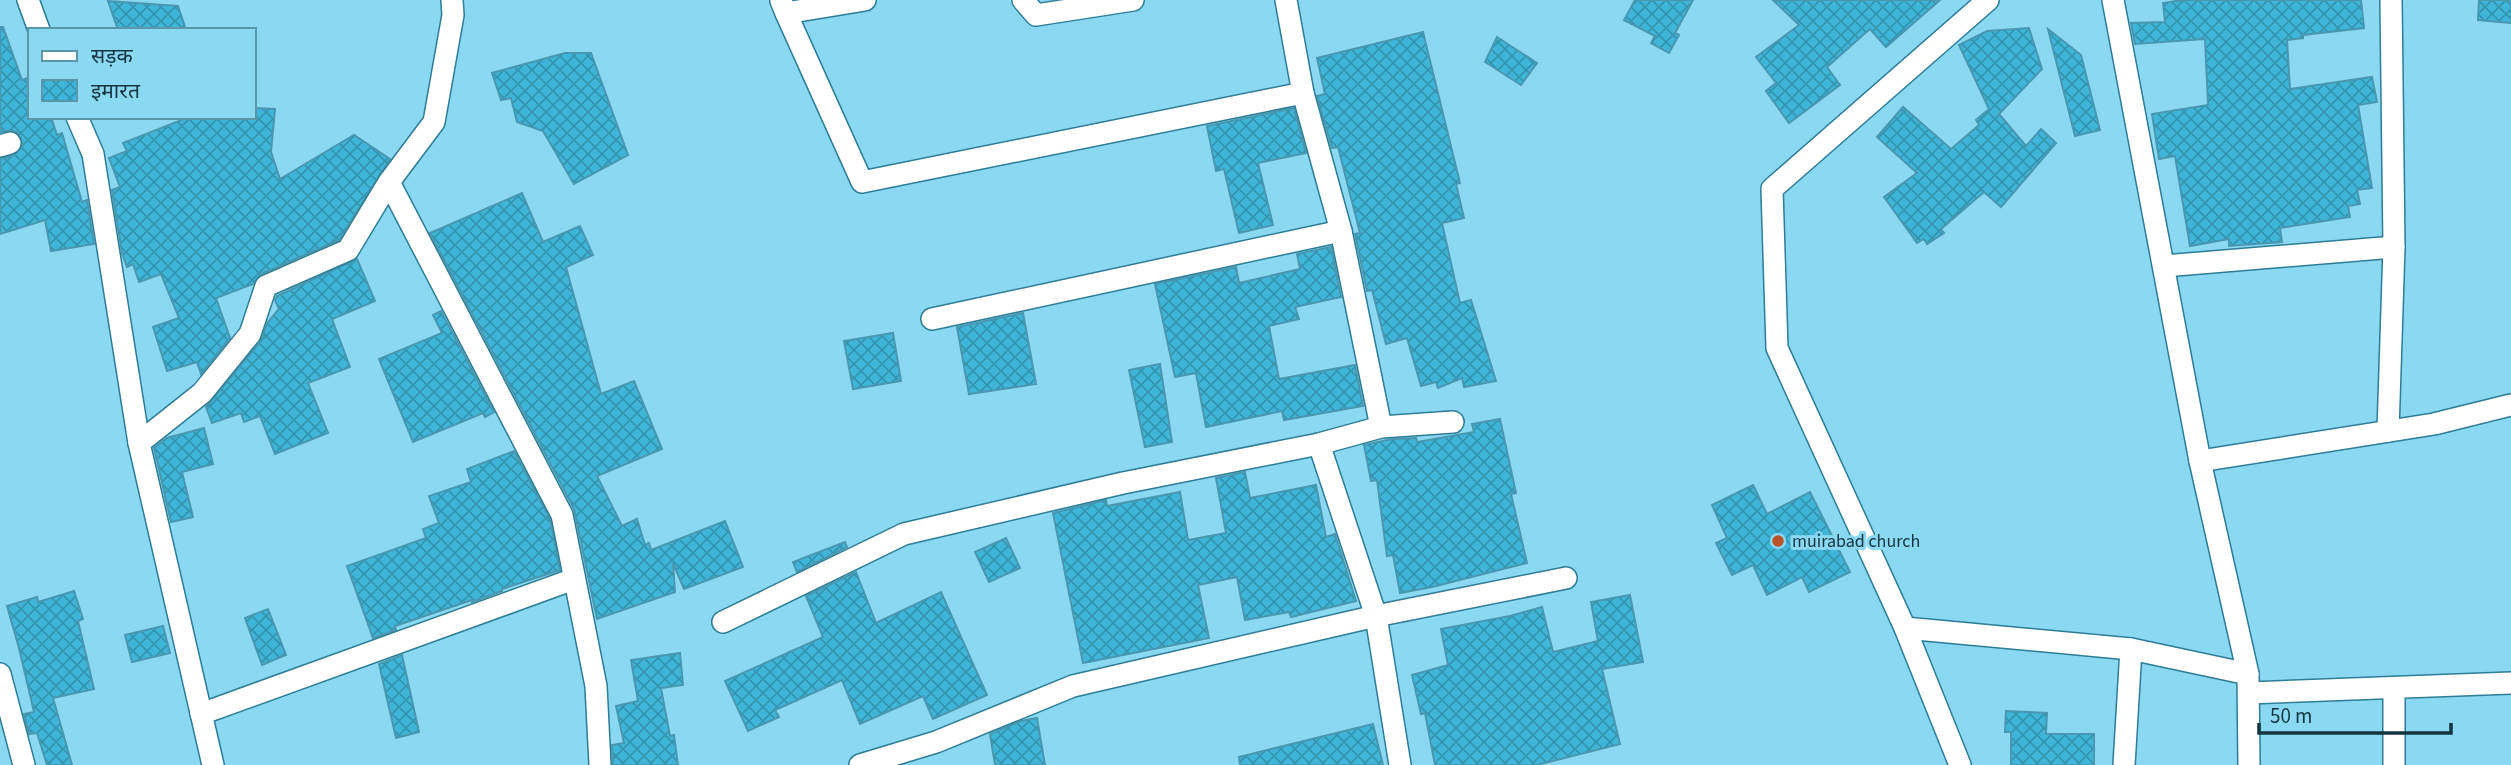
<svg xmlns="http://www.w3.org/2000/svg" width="2511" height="765" font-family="'Source Sans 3','Noto Sans Devanagari',sans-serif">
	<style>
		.building { fill: url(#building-cross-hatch); stroke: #4997b0; stroke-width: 2 }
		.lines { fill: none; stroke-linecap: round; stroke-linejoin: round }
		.minor-casing { stroke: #2c7d95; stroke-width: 24 }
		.minor { stroke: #fff; stroke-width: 21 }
		.poi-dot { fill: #b85228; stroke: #8ad8f2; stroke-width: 2.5 }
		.labels { text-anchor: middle; stroke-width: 6; stroke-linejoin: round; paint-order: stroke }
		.poi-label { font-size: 18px; fill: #14353f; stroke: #8ad8f2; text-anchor: start }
	</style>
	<defs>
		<pattern id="building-cross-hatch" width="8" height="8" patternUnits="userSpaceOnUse" patternTransform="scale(1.75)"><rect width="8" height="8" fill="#3fb6d9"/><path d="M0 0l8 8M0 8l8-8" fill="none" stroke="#3495b1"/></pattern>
	</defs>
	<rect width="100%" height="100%" fill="#8ad8f2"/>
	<g class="building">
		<path d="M1635,0h58l-18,33 4,2 -10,18 -18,-10 4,-7 -31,-16z"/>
		<path d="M1773,0h167l-54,47 -16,-18 -43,38 13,18 -51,38 -23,-32 10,-8 -20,-26 43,-32z"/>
		<path d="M2183,0h178l3,28 -61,7v3l-16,2 3,49 82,-12 5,25 -19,3 14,83 -15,2 3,14 -12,2 2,11 -70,11 2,14 -53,4v-7l-39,7 -15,-90 -16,3 -7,-45 56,-9 -3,-66 -70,5 -4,-21 34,-1 -2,-19z"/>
		<path d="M2479,0h32v23l-33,-3z"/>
		<path d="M108,1l70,5 8,24h-68z"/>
		<path d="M0,27h3l19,53 8,-3v40h21l6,18 5,-2 20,69 5,-2 7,44 -43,7 -6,-31 -45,14v-75l14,-4 9,-10 -5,-12 -6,-3 -12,2z"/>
		<path d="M2029,28l13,41 -43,45 27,32 15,-17 15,14 -55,64 -17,-15 -43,37 3,4 -17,11 -3,-5 -7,4 -33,-46 33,-24 -40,-36 26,-30 48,42 28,-24 -3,-5 13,-11 -30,-64 28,-14z"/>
		<path d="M2048,29l33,26 19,75 -25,6z"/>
		<path d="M1423,32l37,151 -4,1 8,34 -22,5 18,80 11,-3 25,81 -32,6 -2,-9 -24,10 -2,-6 -15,4 -14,-48 -21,6 -14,-54 -5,1 -12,-57 5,-1 -22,-86 -6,1 -15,-52 8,-2 -8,-36z"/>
		<path d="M1497,37l40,26 -16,22 -36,-23z"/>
		<path d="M565,53h26l37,102 -54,29 -31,-53 -26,-9 -6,-24 -10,2 -9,-27z"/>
		<path d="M254,108l21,1 -4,43 9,27 74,-44 36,24 -51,81 -78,34 -8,10 -37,14 14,40 -29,36 -4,-12 -30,9 -14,-44 26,-9 -18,-44 -22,8 -6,-18 -6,3 -5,-14 -10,-63 8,-3 -11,-29 18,-7 -4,-8 66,-26h65z"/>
		<path d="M1294,108l12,45 -48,10 15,62 -34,8 -15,-64 -8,2 -9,-45z"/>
		<path d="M522,193l21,49 37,-16 13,29 -27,12 35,127 33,-13 28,68 -65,27 25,50 15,-7 8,26 4,-2 2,7 74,-29 18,46 -59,22 -11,-26 2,29 -78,27 -23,-110 -144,-276z"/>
		<path d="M1331,247l10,50 -46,10 4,12 -30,7 10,53 76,-14 8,41 -79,14 -2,-9 -76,16 -10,-54 -21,4 -20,-93 81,-17 3,16 61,-14 -3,-15z"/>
		<path d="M357,259l18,42 -43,18 18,48 -42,16 20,50 -53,21 -15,-38 -16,6 -3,-9 -29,10 -6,-16 54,-65 8,-20 11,-13 -4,-9 2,-4z"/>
		<path d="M441,311l53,101 -9,5 -2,-4 -70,29 -34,-83 63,-26 -9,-18z"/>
		<path d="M1023,313l13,71 -67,10 -12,-67z"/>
		<path d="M893,333l8,48 -48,8 -9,-48z"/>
		<path d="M1160,364l12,78 -27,5 -16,-77z"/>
		<path d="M1500,419l16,74 -5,1 16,69 -95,24 -32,6 -7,-38 -6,1 -10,-76 -6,1 -7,-36 28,-6 24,-1 1,4 57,-10 -2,-8z"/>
		<path d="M204,428l9,36 -31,8 11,45 -22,5 -17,-74 13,-10z"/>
		<path d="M514,451l36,68 10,51 -58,19v2l-30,11v-2l-77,26 1,4 -23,8 -26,-72 79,-28 -3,-9 16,-6 -10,-27 42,-14 -4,-13z"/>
		<path d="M1245,472l5,26 66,-13 10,52 9,-3 21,67 -65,16 -2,-5 -44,8 -8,-43 -39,8 11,53 -126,25 -30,-150 53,-13 1,6 73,-14 8,48 38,-7 -10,-55z"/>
		<path d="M1753,485l14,29 43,-22 40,80 -41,20 -7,-15 -35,18 -14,-30 -21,10 -16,-32 11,-5 -15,-33z"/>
		<path d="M1006,538l14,30 -31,14 -14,-30z"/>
		<path d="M845,542l2,5 -50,25 -4,-10z"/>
		<path d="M856,572l20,51 65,-31 46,103 -54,24 -10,-23 -63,28 -18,-44 -67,30 4,7 -31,14 -23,-50 98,-44 -17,-41z"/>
		<path d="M74,591l9,28 -5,2 16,68 -41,9 19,67h-25l-10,-32 -8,1 -5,-20 10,-2 -15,-64 -12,-42 30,-9 1,5z"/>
		<path d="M1630,595l13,67 -41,7 18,75 -83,21h-102l-10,-52 -4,1 -9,-39 36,-10 -7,-36 69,-13 32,-9 11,45 45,-11 -7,-39z"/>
		<path d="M268,609l18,46 -24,10 -17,-47z"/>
		<path d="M163,626l7,27 -38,9 -7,-27z"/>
		<path d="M680,653l3,32 -22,3 9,48 4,-1 4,30h-65l-1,-20 12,-2 -8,-37 22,-5 -7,-41z"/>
		<path d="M402,655l17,77 -23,6 -17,-74z"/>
		<path d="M2006,711l41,2 -1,21h48v31h-83v-33h-6z"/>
		<path d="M1037,718l8,47h-50l-5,-31 31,-13z"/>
		<path d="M1373,724l10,41h-143l-1,-8z"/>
	</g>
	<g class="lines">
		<g class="minor-casing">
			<g id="minor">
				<path d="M28,0l11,30"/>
				<path d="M1023,0l13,15 97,-15"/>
				<path d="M1286,0l17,93 38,138 40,196"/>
				<path d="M2113,0l87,461 48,213 1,91"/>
				<path d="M781,1l5,12 79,-13"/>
				<path d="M786,13l76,169 441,-89"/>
				<path d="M77,117l16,37 46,289"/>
				<path d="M0,146l10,-3"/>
				<path d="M389,182l173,333 34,171 4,79"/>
				<path d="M2164,266l230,-19 -3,-247"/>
				<path d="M932,319l409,-88"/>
				<path d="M2388,431l6,-184"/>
				<path d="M1319,444l57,172 24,149"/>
				<path d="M2200,461l234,-37 77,-19"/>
				<path d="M723,622l181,-88 219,-51 196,-39 62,-17 72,-5"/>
				<path d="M1905,628l226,21"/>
				<path d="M0,674l24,91"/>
				<path d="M2249,693l262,-10"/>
				<path d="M201,714l373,-135"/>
				<path d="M213,765l-74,-322 63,-50 48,-59 16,-48 82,-36 41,-68 45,-60 19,-107 -1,-15"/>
				<path d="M860,765l76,-23 137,-56 303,-70 190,-38"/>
				<path d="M1960,765l-55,-137 -128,-280 -5,-159 216,-189"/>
				<path d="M2124,765l7,-116 117,25"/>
				<path d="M2394,765v-77"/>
			</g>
		</g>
		<use href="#minor" class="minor"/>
	</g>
	<circle class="poi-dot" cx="1778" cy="541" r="7"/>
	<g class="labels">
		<g class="poi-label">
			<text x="1792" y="547">muirabad church</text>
		</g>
	</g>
	<rect x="28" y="28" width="228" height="91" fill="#8ad8f2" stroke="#5b97aa" stroke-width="2"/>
	<rect x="42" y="51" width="35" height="10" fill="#ffffff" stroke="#5b97aa" stroke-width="2"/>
	<text x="91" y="63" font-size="21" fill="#14353f">सड़क</text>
	<rect x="42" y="80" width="35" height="21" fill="url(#building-cross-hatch)" stroke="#5b97aa" stroke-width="2"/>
	<text x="91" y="98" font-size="21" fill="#14353f">इमारत</text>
	<path d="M2259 723v10h192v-10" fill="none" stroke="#14353f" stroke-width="3.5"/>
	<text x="2270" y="723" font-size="21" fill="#14353f" stroke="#8ad8f2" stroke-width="5" paint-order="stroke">50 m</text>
</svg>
